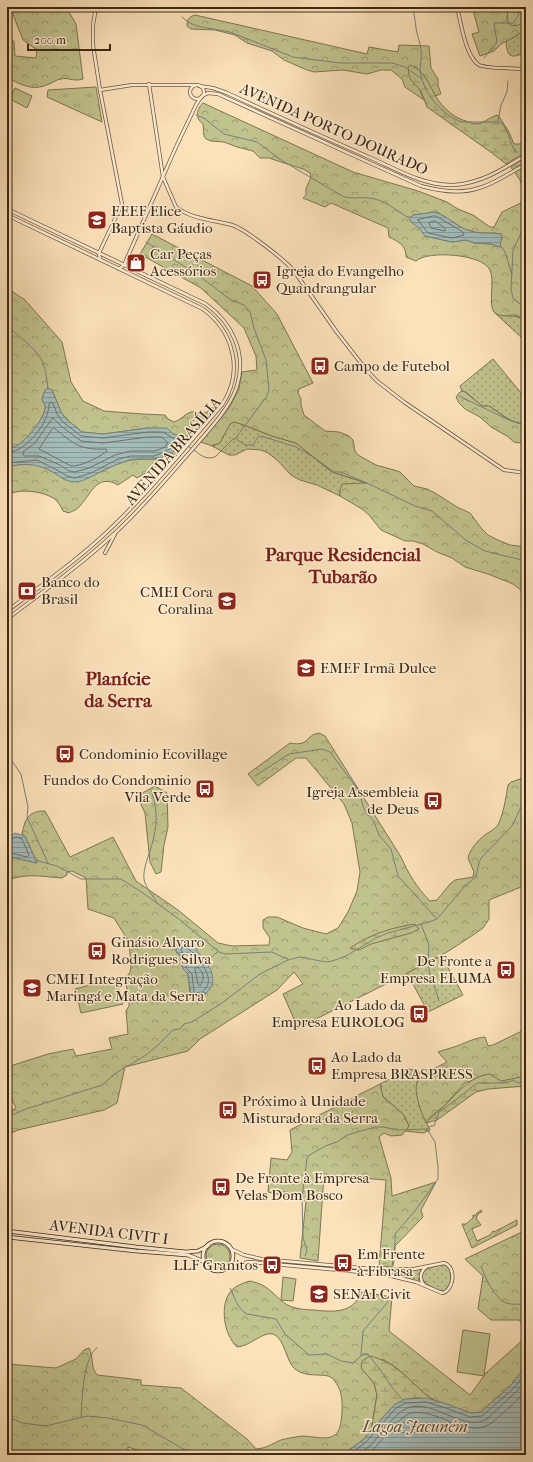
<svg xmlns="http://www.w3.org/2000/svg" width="533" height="1462" font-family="'IM FELL French Canon',serif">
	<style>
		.grass { fill: url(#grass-dots); stroke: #7e7652 }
		.forest { fill: url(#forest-crowns); stroke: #7e7652; fill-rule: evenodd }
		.wetland { fill: url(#wetland-marsh); stroke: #7e7652 }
		.park { fill: url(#park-tufts); stroke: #7e7652 }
		.garden { fill: url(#garden-furrows); stroke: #7e7652 }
		.pitch { fill: #c1c38e; stroke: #7e7652 }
		.water { fill: url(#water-rules); stroke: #798178 }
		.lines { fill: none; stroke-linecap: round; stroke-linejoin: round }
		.shore { stroke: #6f7268; stroke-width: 1 }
		.stream { stroke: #798178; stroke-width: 1 }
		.tertiary-casing { stroke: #6b573e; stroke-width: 4 }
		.secondary-casing { stroke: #3b2915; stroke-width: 4.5 }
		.tertiary { stroke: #fdecd3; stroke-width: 2.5 }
		.secondary { stroke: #fdecd3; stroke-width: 3 }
		.labels { text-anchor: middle; stroke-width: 3; stroke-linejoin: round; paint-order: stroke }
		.street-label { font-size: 15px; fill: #3b2915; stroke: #fdecd3 }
		.poi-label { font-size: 15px; fill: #3b2915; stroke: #fdecd3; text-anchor: start }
		.water-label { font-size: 16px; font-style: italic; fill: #554e3e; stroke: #fdecd3 }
		.district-label { font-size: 19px; font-weight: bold; fill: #7a1f14; stroke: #fdecd3 }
	</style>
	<defs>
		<pattern id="grass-dots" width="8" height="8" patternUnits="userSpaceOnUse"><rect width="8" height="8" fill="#c1c38e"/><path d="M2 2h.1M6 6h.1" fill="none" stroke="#9e9e73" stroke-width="1.8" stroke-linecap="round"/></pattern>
		<pattern id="forest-crowns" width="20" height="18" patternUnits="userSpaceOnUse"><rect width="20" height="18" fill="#c1c38e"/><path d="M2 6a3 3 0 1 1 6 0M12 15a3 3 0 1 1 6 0" fill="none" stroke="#9e9e73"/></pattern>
		<pattern id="wetland-marsh" width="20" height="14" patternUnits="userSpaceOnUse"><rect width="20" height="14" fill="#c1c38e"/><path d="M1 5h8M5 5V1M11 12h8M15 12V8" fill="none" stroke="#9e9e73"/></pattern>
		<pattern id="park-tufts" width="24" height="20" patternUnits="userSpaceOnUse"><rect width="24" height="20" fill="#c1c38e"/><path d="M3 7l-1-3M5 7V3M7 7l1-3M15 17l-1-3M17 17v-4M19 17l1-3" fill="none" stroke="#9e9e73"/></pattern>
		<pattern id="garden-furrows" width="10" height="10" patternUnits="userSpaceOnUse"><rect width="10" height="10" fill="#c1c38e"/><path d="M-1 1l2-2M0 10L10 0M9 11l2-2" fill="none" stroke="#9e9e73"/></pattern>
		<pattern id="water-rules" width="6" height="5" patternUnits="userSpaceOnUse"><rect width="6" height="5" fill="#a3bcba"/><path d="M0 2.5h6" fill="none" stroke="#869996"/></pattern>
	</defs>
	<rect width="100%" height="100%" fill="#fce2bb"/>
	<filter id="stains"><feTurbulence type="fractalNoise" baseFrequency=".005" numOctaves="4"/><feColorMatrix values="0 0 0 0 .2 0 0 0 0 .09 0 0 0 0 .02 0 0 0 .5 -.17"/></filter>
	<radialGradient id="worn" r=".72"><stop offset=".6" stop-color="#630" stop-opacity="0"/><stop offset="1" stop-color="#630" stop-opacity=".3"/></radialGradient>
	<g class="grass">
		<path d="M526,28v24c-15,7 -19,6 -20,-11l10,-5z"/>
		<path d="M494,312c11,7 20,1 32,8v26l-3,-7z"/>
		<path d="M493,359l33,40v25c-12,1 -25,-10 -35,-17l-4,-1h-5l-16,-14 -4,-1 -2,-5z"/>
		<path d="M234,422l7,2 31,12 24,7 36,29 37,12 -29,7v5l-23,-11 -17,-5 -9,-5 -14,-15 -9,-7 -7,-3 -14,-1 -12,6h-6l-17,-9 8,-3c4,-8 6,-18 14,-21z"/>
		<path d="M441,955l22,40 -35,17 -21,-39z"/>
		<path d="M409,1069l9,2 4,6 -5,4c-1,20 5,32 13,49l-7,3 -18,-2 4,-5 -6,-12 -20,-17 -3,-13z"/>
		<path d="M442,1264l4,1c1,1 4,4 4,5 3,7 0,19 -7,21 -8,-1 -32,-13 -16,-22 4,-2 10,-3 15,-5z"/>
		<path d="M339,1267c27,3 53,6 81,2l1,2 -3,11 -31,-9z"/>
	</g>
	<g class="forest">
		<path d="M10,7h56l10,17 7,55c-10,3 -15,-2 -22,0 -4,0 -8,4 -12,5 -15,7 -25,2 -39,-5l-3,6v-44h7l1,15 21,2 1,-8 -14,-10z"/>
		<path d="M472,7h36l-1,12 15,5 4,-4v8l-10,8 -15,8 -7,7 -14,5 -8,-22 7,-2z"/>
		<path d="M195,15l172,39 2,-7 29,5 1,-7 30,1 2,22 7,11v6l3,9 -6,2 -8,-15 -8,7 5,12 -19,-13 -3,-8 -11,-9h-10l-14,4 -24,-4 -29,2 -7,-2 -23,-10 -12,-9 -25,-8 -12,-8 -20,-5 -24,-1 -4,-3c0,-7 2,-9 8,-11z"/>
		<path d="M203,103l150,69 65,19 29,11 11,7 15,6 17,12h4l8,-15 23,-11 1,3v116c-3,-2 -7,-4 -11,-5 -7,0 -15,3 -21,-3 -6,-7 1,-32 -4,-42 -7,-16 -62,-20 -74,-9l-10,-4c0,-12 -7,-15 -17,-20l-1,-9 -57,-25 -6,4 -22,-9 3,-3v-6l5,-12 -1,-4 -7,-4 -22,-7 -12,-4h-9l-7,-7 -16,-4 -13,-5 -13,-1 -5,-2 -2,-3 -1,-12c-8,-6 -7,-14 0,-21zM437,212l27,17 14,4h18l6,4 -2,5v5l-9,-3 -16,-1 -9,-3 -14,2 -27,-6 -12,-21z"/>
		<path d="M152,234l100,52 25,28 36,69 -14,6 -1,4 3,6v6l3,10 21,16 14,1 10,4 4,4 2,11 3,4 18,10 18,5 6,2 14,14 13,3 8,4 22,14 13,6 12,16 6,6 10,5 12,5 16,2v47l-13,-10 -25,-10 -23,-7 -13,-9 -15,-6 -14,-8 -10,-3h-8l-24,-11 -12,-15 -7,-6 -22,-13v-5l2,-7 25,-1 -35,-11 -36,-29 -24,-7 -31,-12 -7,-2 -4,2 -10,19 -8,3 -11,-4 28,-34 10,-19 3,-17 15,-2 -1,-14 -12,-28 -43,-40 -61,-34z"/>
		<path d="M7,288l18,12 37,42 9,40 12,19 21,10 38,3 23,1 3,4 6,3c7,-2 10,-8 17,-10 5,-1 11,3 16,0 5,-3 6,-7 13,-8l-45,52 -3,-3 8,-10 -3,-8 -6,-2 -2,-3 -21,-2 -45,6 -21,-2 -16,-13 -5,-7 -9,-22h-7l-3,9c0,1 3,5 3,6 3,10 -20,37 -29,41 -2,2 -6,2 -9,3v-43c4,-7 4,-12 4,-20l-4,-5z"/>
		<path d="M462,391l3,1 17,14h6l3,1c9,7 23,18 35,17v20l-12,-2 -7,-6 -16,-9 -11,-10 -15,-8 -6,-6 -3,-6 3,-4z"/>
		<path d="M147,459h9l1,7 -20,12 -4,-3 -15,10c-22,-13 -28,12 -40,23 -2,2 -6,3 -9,5l-6,-2c-2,-4 -4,-8 -7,-11 -11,-9 -37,-12 -49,-5v-28c6,-2 23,-4 29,-3 10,3 21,10 29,16l27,-4 25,-12 14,-4z"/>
		<path d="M319,733l6,3 76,121c7,16 16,31 29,44l7,-1 13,-16 5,-4 18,-3 1,-5 -6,-14c2,-9 10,-18 17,-23 5,-4 11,-6 14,-12 5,-12 7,-26 9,-38l3,-3 15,-5v108l-37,15v19l-6,9 -13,9 -23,15 -53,28 -96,48 -15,-34 20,-10 -9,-12 -17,18 -77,49 -12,12 -63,16 -8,36 -13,7 -86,20 -11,5v-22l9,-5 -9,-21v-19l3,-2 38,-12 25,-5 3,7 36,-7 -3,-11 19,-4 -2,-23 3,-5v-5l-3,-17 1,-7 3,-5 1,-6 -2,-24 -15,-24 -26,-9 -2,-31 -14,-7 -5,1v3l-5,3c-18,-1 -33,-5 -51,1l-1,22 -3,1v-46l30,7 -12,-27 -3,-2c3,-15 6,-23 23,-23l25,46 43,-20 23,44 42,29 40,33 14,3 37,-1 1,-7 -7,-10v-8l5,-3h9l26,11 23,6 12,-6 10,-16 9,-21 3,-19 -8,-49 -8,-19 -38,-46h-10l-38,28 -10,-12 42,-31c20,4 15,-8 29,-10zM177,953l36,24 -23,17 -2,-20 -7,-9v-8z"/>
		<path d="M155,786l12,7 1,34 -4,18 -3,27 -5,2 -6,-12 -5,-49 -8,-17z"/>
		<path d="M526,1029v47l-25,6 -17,-7 -19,8 -22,24 -12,9 -5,7c-4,-9 -14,-33 -8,-42 4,-7 21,-15 29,-19l-9,-10c5,-2 10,-3 16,-5 10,-3 19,-9 31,-10l3,9 5,-1z"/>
		<path d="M380,1084l3,13 20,17 6,12 -7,9 -11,1 -7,-3 -5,4 12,41 1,18 44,-14 -15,28 2,7 -28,29 -3,21 -13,-1 7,-86 -62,-5 -6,86 -18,-3 6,-57 -38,-9 3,-34 16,2 5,-8 -2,-22z"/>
		<path d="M526,1230v97l-7,-7h-28l-13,-11 5,-33 -18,-17z"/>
		<path d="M250,1281c4,1 8,2 12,4 11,5 18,18 30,22 7,2 14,3 22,3 18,2 40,4 47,-18l31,5 -3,34 81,64 16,-22 40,-36v28l-14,19 -31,28 -10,1 -36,-12 -14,-10 -23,-22 -15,-10 -22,9 13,15 3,12 -6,36 -8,9 -21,15h-195l-4,-3 -15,-5v8h-113l-1,-3 -7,-3v-85l49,4 20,-9 8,-9 5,-2c5,9 1,19 8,27l44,5v5l40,3 66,51 9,10c12,-1 15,-5 25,-9 7,-2 15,-3 21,-4 10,0 25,5 33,-1 8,-5 8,-32 6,-41 -1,-5 -5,-12 -9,-16 -6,-6 -25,1 -37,-9 -9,-7 -10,-31 -22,-35 -10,-3 -24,13 -36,13 -13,-12 -18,-42 -6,-56 4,-5 12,-8 19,-10z"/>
	</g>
	<g class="wetland">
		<path d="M508,7h18v13c-4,4 -10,7 -16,5l-3,-6z"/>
		<path d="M410,65c14,4 20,22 27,33 6,10 17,20 29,23 4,2 10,3 15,2 6,-2 10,-7 17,-8l11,17 5,12h5l4,-1 3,6v3l-20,12 -14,-11 -65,-46 -6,-16 -10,-11 -2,-5 -1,-8z"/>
		<path d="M526,157v39l-6,-16 -10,-14z"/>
		<path d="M415,924l4,5 -8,4 -40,11 -12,6 -9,-2c21,-14 40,-20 65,-24z"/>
		<path d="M490,1074l11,7 25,-5v10l-38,3 -12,3 -39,28 -11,3c5,-7 10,-9 16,-15 15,-14 26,-31 48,-34z"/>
		<path d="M370,1356c24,6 33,18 50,33 4,5 10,8 15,12 -36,-10 -43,7 -64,30l6,-36 -3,-12 -13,-15 1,-7z"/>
	</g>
	<g class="park">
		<path d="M96,87l6,35 -55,-25 1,-7z"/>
		<circle cx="218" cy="1256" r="12"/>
	</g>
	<path class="garden" d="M481,1210l1,2 -3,1 -3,5 5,7 -9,4 5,12 13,-6 3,-4 1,1 23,-12v5l-45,23 -10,-24h4l7,-6v-3l2,1 1,-2z"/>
	<g class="pitch">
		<path d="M15,88l17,8 -5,12 -17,-9z"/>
		<path d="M116,978l7,26 -42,9 -6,-24z"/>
		<path d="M283,1277l13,2 -3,22 -12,-1z"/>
		<path d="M463,1330l27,4 -6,42 -27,-4z"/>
	</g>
	<g class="water">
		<path d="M431,212c12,0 22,12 34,17 14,6 23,3 37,5l-2,13 -9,-3 -16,-1 -9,-3 -14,2 -27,-6 -6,-8 -8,-6 -2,-3 4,-4 16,-2z"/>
		<path d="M48,388l4,2 9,22 5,7 16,13 21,2 45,-6h19l6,6 7,2c1,8 -5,16 -12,19 -14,7 -24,2 -39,5 -8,3 -17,6 -25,10 -9,4 -18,11 -28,12 -8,0 -14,-4 -20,-8 -16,-10 -31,-12 -49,-7v-18c3,-1 7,-1 9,-3 9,-4 32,-31 29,-41 0,-1 -3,-5 -3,-6l3,-9z"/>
		<path d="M15,833l10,3 12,27 -30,-7v-18z"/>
		<path d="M183,942c10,2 27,22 29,32 4,14 -8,25 -21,22l-3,-22 -5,-5 -2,-12 -5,-6 1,-5z"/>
		<path d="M526,1365v90h-184l21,-15 31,-35 11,-6 22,-1 20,6 24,9 10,-1 31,-28z"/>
	</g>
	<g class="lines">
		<g class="shore">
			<path d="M433,216h3l27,16 1,3 -12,3 -24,-5 -10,-13z"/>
			<path d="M435,221l10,7v3l-14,-3 -2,-5z"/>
			<path d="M53,418l8,8 20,15 22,2 45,-6h14l6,6 -3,4 -10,4h-25l-15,4 -26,13 -14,4 -6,-1 -9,-6 -21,-9h-15l-1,-2v-2l12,-9z"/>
			<path d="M54,428c20,16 25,22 52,21l1,2c-7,6 -27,16 -36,15l-32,-17 13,-20z"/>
			<path d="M7,453c20,-2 42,-30 42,-49l2,-2 2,1 4,11 6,8 18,14 22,2 45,-6h15l13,8 -6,9 -11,5 -5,2h-24l-14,4 -25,13 -16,5 -8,-2 -10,-6 -20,-10 -30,3"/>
			<path d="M7,841l9,-4 6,2 7,16 -2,2 -20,-5"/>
			<path d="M183,947c6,1 9,5 12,9 9,10 21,25 7,36l-7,1 -1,-1 -2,-18 -6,-6v-11l-5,-7z"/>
			<path d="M197,967c7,4 8,12 3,19l-2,-2 -3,-15z"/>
			<path d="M349,1455l17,-13 30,-34 10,-5 20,-1 20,6 24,9 12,-1 33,-29 11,-15"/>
			<path d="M357,1455c4,-3 9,-6 13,-9 10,-11 24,-32 37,-38 26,-10 57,25 80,11l31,-29 8,-10"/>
			<path d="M367,1455c12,-9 32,-39 44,-42 26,-5 53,24 77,12 6,-3 11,-9 16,-13 8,-7 16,-14 22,-22"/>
		</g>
		<g class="stream">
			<path d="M412,7c3,7 3,14 4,21 1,7 4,14 5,21 1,7 -1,15 -1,22 3,21 21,44 42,51h38c10,8 8,20 16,30"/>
			<path d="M182,17l6,5 9,4 33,6 63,25 47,6h52l13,4 17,12"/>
			<path d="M484,58l13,-16 -3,-19h19l5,-7 2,-9"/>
			<path d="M196,115l8,3 20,16 33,8 24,18 63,37c9,2 16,0 25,1 14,1 27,12 38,19h3"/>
			<path d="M498,121l3,-16 6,-13 1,-11"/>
			<path d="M524,167l2,2"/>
			<path d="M526,223l-13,27 -2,39 2,9 13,11"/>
			<path d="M146,242l52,33 33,25 13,5 6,7 4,16 12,32 3,30 -2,6 -32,43h-2l-18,18c-9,3 -15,-2 -21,-7"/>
			<path d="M501,246l4,6 7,23"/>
			<path d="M7,326c11,10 32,24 37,39 2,7 3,16 4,24"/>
			<path d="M459,396l50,24 17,5"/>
			<path d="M236,439l9,6h8l5,-8 3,-1 35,11 19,11 19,14h7l26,11 48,23 17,5 35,30 18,10 41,10"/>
			<path d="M180,443l4,1 7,4"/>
			<path d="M7,754l14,20 7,33 -1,10 21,46"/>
			<path d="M255,776l34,-22 33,-5 8,3 26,35 5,12 3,10 10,13 5,13 12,14 7,27 38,42"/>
			<path d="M151,790c8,24 6,38 -1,61 -3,9 -7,19 -6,28 1,8 10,18 14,25"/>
			<path d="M35,860l22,6 24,13h40l22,14 37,27 39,32 6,2 47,-2 15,7"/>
			<path d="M421,924l8,21 -1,18 2,13 4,9 5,16"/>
			<path d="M167,941l4,2 6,10"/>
			<path d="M206,963c5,-4 6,-8 12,-11"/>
			<path d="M7,1118l16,-8 79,-25 14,-12 30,-18 11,-9 16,-16 7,-1 4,-5 8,-2 30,-19 38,-29 28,-14 12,-3 26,5 6,-1 14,-5 30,-18 12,-5 41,-11 8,-3 28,-33 11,-9 3,-15 3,-5 30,-31 9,-19 5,-6"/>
			<path d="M305,1256l2,-5 -4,-14 -1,-39 5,-40 1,-2 17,-10 12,-4 10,-7 28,-8h8l15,3 29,-1 4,-3h3l5,-14 18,-13 20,-16c9,0 31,1 36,-3l5,3 8,-2"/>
			<path d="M393,1266l2,-9v-23l19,-22 24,-33v-12l-3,-25 -8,-13"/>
			<path d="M481,1266c4,11 13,32 25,37 6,2 14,1 20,1"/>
			<path d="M230,1288c5,9 7,21 17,26l29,5 9,15 24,21 18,-1 14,7 12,2 9,-8 6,-1 13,17 13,19 9,10"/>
			<path d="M361,1355l2,-24 24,-28"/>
			<path d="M7,1416l15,7 24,3 41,-10 21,2 34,7 43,25 22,2 6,3"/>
			<path d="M81,1417c1,-16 2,-61 16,-69"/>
		</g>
		<g class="tertiary-casing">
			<g id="tertiary">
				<path d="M96,7l-3,18v20l7,45 22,114 -23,49 1,6"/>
				<path d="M457,7c4,15 8,49 22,58 8,4 37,3 47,4"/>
				<path d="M149,84l14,93 13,30c15,12 37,13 56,18 13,4 53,35 62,46l42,60 28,36 13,14 27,21 100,68 22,3"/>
				<circle cx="197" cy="92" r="7"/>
				<path d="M199,86l14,2 14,5c48,22 96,44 144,65 27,12 53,28 83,27 28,-2 49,-16 72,-30"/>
				<path d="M100,90l32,-5h64"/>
				<path d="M202,96l6,-3 10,1 203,92c18,5 40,8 58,2 17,-5 32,-16 47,-24"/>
				<path d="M7,209l199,95c26,19 41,49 31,82 -7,23 -31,47 -47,66 -24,27 -47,55 -74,80 -34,32 -72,59 -109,87"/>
				<path d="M7,215l196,94c31,23 41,63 19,96 -41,47 -80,96 -126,137 -28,25 -59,47 -89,69"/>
				<path d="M119,269l5,-4 52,-118 20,-42 5,-8"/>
				<path d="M105,553l10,-19"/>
				<path d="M229,1266l20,-4 13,1 121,11 33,8 26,11c12,-2 15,-26 2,-30l-30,6 -30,1 -123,-11 -17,-4 -13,-6"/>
				<path d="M424,1285c-5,-6 -4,-13 2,-18"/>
			</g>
		</g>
		<g class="secondary-casing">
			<g id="secondary">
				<path d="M7,1231l129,16 50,5 12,-1 10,-5"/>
				<path d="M7,1237l129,14 52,4 17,7"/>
				<circle cx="218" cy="1256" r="15"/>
			</g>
		</g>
		<use href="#tertiary" class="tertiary"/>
		<use href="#secondary" class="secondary"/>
	</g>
	<defs>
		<g id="school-square" transform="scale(1)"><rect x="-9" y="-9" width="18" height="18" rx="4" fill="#8f2418" stroke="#fdecd3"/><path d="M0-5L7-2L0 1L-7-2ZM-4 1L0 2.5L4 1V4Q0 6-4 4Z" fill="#fff"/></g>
		<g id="shop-square" transform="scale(1)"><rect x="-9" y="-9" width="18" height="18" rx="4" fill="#8f2418" stroke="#fdecd3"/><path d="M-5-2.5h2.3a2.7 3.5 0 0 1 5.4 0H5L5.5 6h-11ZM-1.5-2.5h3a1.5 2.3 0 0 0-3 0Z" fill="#fff"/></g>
		<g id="bus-square" transform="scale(1)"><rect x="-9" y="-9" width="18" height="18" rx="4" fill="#8f2418" stroke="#fdecd3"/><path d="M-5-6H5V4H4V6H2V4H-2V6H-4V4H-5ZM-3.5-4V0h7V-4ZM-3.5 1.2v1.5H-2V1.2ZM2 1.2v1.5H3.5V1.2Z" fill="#fff"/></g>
		<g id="bank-square" transform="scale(1)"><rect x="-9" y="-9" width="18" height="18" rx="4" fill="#8f2418" stroke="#fdecd3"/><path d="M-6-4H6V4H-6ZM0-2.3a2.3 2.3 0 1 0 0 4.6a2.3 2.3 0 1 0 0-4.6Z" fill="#fff"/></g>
		<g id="university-square" transform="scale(1)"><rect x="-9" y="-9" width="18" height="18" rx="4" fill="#8f2418" stroke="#fdecd3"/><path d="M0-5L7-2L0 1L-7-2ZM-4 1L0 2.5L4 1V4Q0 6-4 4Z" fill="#fff"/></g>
	</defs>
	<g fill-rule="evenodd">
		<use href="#school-square" x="97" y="220"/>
		<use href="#shop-square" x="136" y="263"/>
		<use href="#bus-square" x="262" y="280"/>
		<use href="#bus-square" x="320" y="366"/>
		<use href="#bank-square" x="27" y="591"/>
		<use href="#school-square" x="227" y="601"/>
		<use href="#school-square" x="306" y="668"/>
		<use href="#bus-square" x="65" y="754"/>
		<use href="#bus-square" x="205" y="789"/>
		<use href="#bus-square" x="433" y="801"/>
		<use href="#bus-square" x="97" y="951"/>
		<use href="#bus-square" x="506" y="970"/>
		<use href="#school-square" x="32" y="988"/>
		<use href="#bus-square" x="419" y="1014"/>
		<use href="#bus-square" x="317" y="1066"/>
		<use href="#bus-square" x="228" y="1110"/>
		<use href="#bus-square" x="221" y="1187"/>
		<use href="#bus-square" x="343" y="1263"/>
		<use href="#bus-square" x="272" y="1265"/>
		<use href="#university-square" x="319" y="1294"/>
	</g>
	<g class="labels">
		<g class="street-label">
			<text transform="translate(334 129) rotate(24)" y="5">AVENIDA PORTO DOURADO</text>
			<text transform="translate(173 451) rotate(-49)" y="5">AVENIDA BRASÍLIA</text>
			<text transform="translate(109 1232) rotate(7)" y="5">AVENIDA CIVIT I</text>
		</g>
		<g class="poi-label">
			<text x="111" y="216">EEEF Elice<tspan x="111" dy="17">Baptista Gáudio</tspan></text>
			<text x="150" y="259">Car Peças<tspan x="150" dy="17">Acessórios</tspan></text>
			<text x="276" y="276">Igreja do Evangelho<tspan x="276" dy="17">Quandrangular</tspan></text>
			<text x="334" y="371">Campo de Futebol</text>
			<text x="41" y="587">Banco do<tspan x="41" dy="17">Brasil</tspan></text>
			<text x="213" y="597" text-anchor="end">CMEI Cora<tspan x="213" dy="17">Coralina</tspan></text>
			<text x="320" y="673">EMEF Irmã Dulce</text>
			<text x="79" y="759">Condominio Ecovillage</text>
			<text x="191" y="785" text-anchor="end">Fundos do Condominio<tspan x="191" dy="17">Vila Verde</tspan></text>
			<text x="419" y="797" text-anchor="end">Igreja Assembleia<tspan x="419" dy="17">de Deus</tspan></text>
			<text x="111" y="947">Ginásio Alvaro<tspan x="111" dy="17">Rodrigues Silva</tspan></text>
			<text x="492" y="966" text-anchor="end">De Fronte a<tspan x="492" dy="17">Empresa ELUMA</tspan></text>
			<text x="46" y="984">CMEI Integração<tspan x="46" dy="17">Maringá e Mata da Serra</tspan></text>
			<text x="405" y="1010" text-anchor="end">Ao Lado da<tspan x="405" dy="17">Empresa EUROLOG</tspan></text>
			<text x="331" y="1062">Ao Lado da<tspan x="331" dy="17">Empresa BRASPRESS</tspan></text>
			<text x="242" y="1106">Próximo à Unidade<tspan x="242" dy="17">Misturadora da Serra</tspan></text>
			<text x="235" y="1183">De Fronte à Empresa<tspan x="235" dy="17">Velas Dom Bosco</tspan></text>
			<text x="357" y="1259">Em Frente<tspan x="357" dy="17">à Fibrasa</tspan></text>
			<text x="258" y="1270" text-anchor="end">LLF Granitos</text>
			<text x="333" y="1299">SENAI Civit</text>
		</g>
		<g class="water-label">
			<text x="415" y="1432">Lagoa Jacuném</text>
		</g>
		<g class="district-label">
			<text x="343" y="561">Parque Residencial<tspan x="343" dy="22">Tubarão</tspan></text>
			<text x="118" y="685">Planície<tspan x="118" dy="22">da Serra</tspan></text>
		</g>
	</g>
	<rect width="533" height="1462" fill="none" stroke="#fce2bb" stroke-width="24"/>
	<rect x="8" y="8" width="517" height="1446" fill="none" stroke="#3b2915" stroke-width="2"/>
	<rect x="12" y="12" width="509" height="1438" fill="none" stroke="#3b2915"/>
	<path d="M28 44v6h82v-6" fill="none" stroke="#3b2915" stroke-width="2"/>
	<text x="34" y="44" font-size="12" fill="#3b2915" stroke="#fdecd3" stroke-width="3" paint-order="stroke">200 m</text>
	<rect width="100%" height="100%" filter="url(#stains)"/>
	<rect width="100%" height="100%" fill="url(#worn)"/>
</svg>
